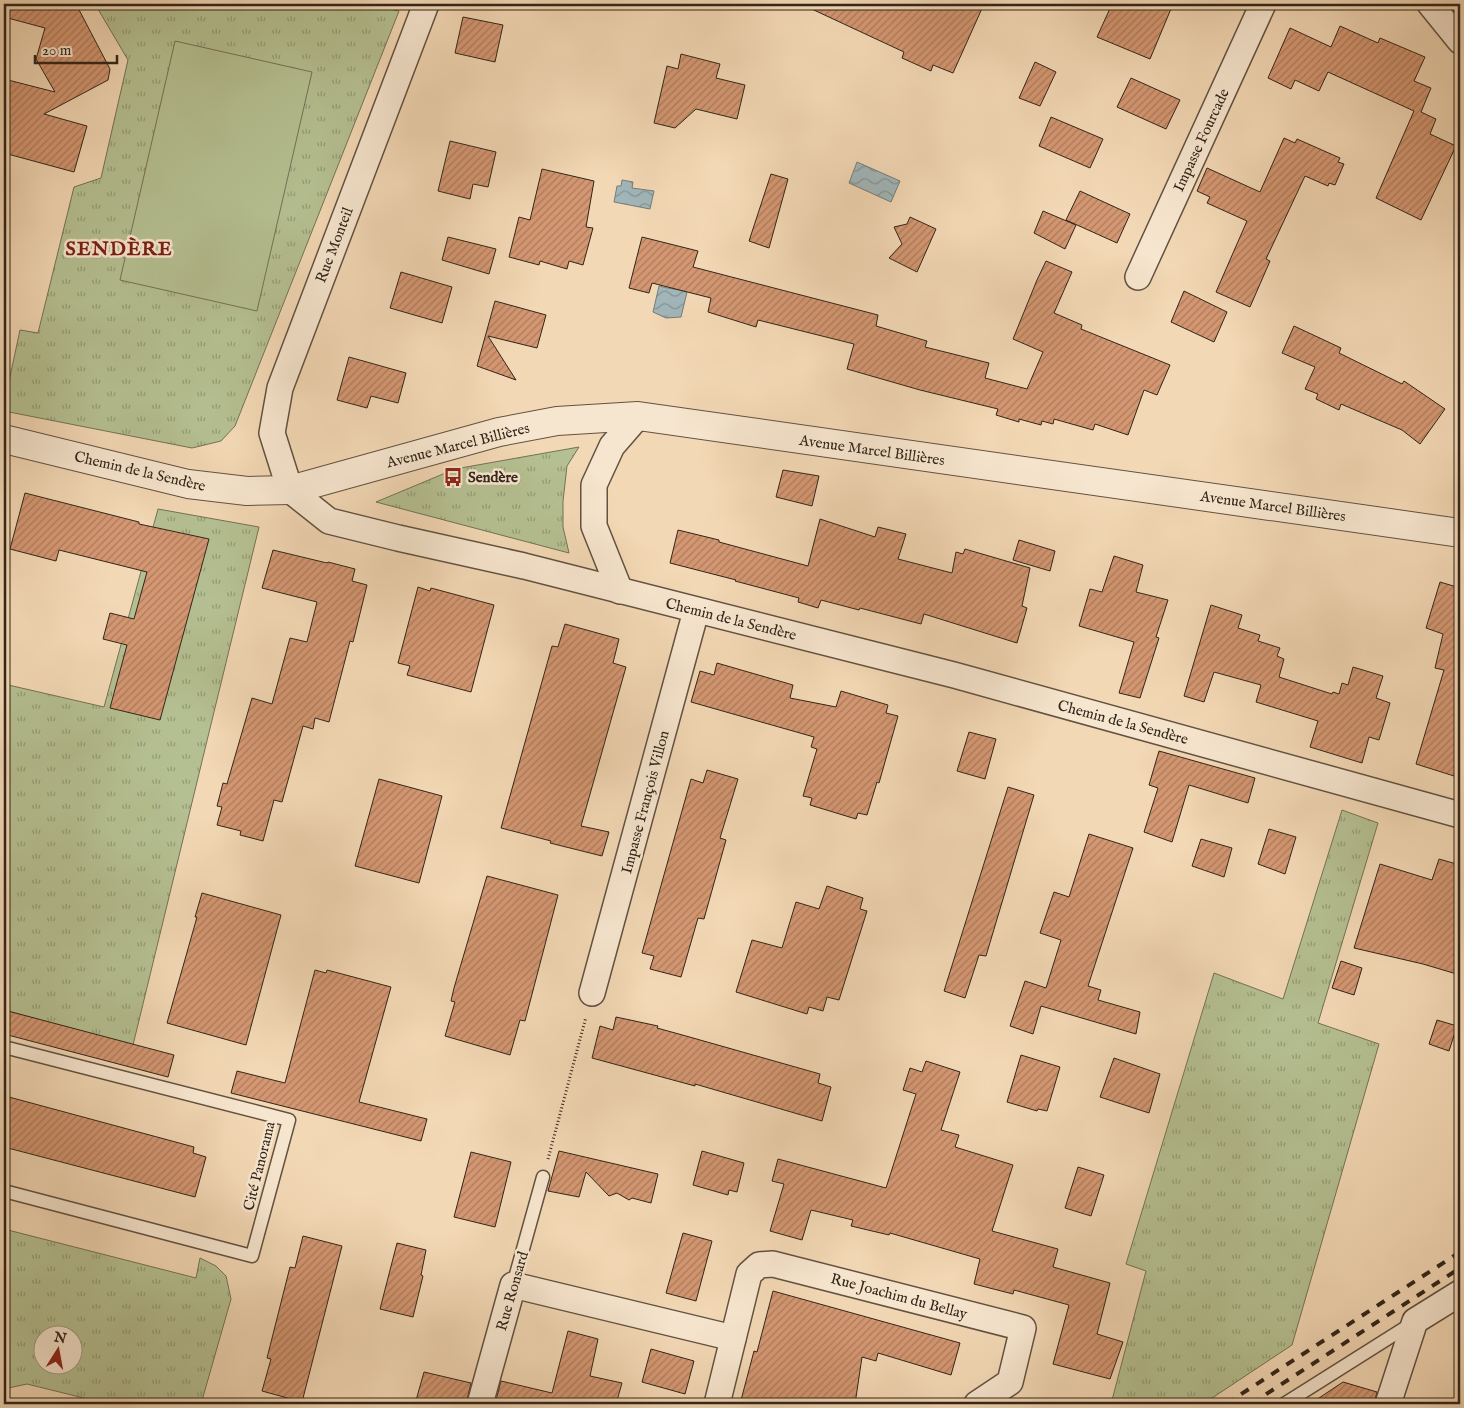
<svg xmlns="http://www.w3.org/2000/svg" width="1464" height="1408" font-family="'IM FELL English',serif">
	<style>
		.grass { fill: url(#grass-tufts); stroke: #737256; fill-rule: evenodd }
		.green { fill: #b5c092; stroke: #737256 }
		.water { fill: url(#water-waves); stroke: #747c79 }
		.building { fill: url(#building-hatch); stroke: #31251a }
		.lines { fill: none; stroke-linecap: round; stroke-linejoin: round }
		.service-casing { stroke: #625241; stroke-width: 15 }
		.minor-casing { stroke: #625241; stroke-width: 28 }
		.tertiary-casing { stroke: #625241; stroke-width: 30 }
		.path { stroke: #31251a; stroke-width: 3; stroke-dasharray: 1 2.5; stroke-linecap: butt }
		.service { stroke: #f7e6cf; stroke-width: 12 }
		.minor { stroke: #f7e6cf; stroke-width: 25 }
		.tertiary { stroke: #f7e6cf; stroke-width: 28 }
		.rail { stroke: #31251a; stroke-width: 4; stroke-dasharray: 9 9; stroke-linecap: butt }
		.labels { text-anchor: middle; stroke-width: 5; stroke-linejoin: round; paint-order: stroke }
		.street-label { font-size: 15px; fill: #31251a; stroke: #f7e6cf }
		.poi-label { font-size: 15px; font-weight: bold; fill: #31251a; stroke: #f7e6cf; text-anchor: start }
		.district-label { font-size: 20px; font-weight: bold; letter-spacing: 1px; fill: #7a1f14; stroke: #f7e6cf }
	</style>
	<defs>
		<pattern id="grass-tufts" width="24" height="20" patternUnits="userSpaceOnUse" patternTransform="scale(1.25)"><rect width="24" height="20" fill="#b5c092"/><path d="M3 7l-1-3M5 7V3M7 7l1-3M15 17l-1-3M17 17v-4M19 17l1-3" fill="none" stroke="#949c76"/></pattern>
		<pattern id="water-waves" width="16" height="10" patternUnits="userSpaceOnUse" patternTransform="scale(1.25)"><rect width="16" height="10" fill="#a1b6b9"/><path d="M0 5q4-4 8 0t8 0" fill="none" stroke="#849496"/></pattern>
		<pattern id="building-hatch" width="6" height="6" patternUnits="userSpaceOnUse" patternTransform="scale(1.25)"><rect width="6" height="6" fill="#d49772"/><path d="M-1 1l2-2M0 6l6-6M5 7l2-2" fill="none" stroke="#ad7b5d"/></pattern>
	</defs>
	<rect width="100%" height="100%" fill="#f3d8b5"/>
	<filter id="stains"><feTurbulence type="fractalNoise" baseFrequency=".004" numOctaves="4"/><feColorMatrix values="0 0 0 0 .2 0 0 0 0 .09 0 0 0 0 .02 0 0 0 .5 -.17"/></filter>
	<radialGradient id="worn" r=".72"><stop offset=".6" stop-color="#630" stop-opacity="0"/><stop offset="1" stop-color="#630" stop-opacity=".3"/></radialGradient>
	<g class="grass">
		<path d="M95,4h271l33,7 -164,415 -14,15 -29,7 -188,-37v-6l16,-75 18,3 36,-146 27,-9 27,-118z"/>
		<path d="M579,447l-12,19 -4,35v26l6,26 -193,-51 79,-33z"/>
		<path d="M158,509l101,18 -126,518 -129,-35v-326l100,23z"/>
		<path d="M1342,810l36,13 -60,200 61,21 -87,301 -89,59h-92l35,-133 -20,-7 88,-291 69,26z"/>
		<path d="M4,1229l192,49 4,-20 16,8 10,10 5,23 -30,105h-93l-81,-20 -23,5zM42,1336h30v30h-30z"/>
	</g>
	<path class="green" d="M175,41l137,31 -55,239 -137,-31z"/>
	<g class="water">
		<path d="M857,162l43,19 -9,21 -42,-19z"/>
		<path d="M622,180l11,2 -1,6 22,3 -4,18 -36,-7 3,-16h4z"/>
		<path d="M659,286c10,3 19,3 28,6l-6,25 -15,1 -13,-6z"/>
	</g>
	<g class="building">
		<path d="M4,4h72l34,65 -2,11 -64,34 43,12 -13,46 -70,-19v-74l51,13 -19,-33 9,-31 -41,-11z"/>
		<path d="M801,4h183l-31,69 -20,-8 -2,6 -29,-13 2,-6z"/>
		<path d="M1112,4h61l-23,55 -53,-22z"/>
		<path d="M463,17l40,8 -8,37 -40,-9z"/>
		<path d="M1340,26l38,17 2,-5 45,19 -11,24 17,7 -10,24 15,7 -6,15 26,12 -35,74 -45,-22 38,-87 -86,-39 -9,19 -24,-11 -4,9 -23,-11 22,-50 41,19z"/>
		<path d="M681,54l39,10 -4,14 29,7 -8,34 -41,-10 -21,19 -21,-5 13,-57 11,3z"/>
		<path d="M1035,62l21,10 -16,34 -21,-8z"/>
		<path d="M1131,78l49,22 -14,29 -49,-22z"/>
		<path d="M1051,117l52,22 -13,29 -51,-22z"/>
		<path d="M1284,138l11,5 2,-4 43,19 -2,4 6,2 -9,21 -6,-2 -1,3 -23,-10 -39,83 4,2 -20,46 -34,-15 31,-71 -40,-18 3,-6 -13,-6 10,-23 53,24z"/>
		<path d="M450,141l46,11 -8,35 -15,-3 -3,15 -32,-8z"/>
		<path d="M542,169l52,12 -8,46 7,1 -10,37 -14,-4 -2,8 -27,-8 -1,4 -30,-8 10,-40 11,3z"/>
		<path d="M771,174l17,5 -19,69 -20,-7z"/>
		<path d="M1080,191l50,23 -13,29 -51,-23z"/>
		<path d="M1043,211l33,14 -11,24 -31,-16z"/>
		<path d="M910,217l26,12 -19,43 -28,-14 13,-14 -8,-17 13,-3z"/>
		<path d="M448,237l48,12 -7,25 -47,-14z"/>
		<path d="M642,237l56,14 -5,16 185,48 -2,11 51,15 -2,6 64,16 -4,15 42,11 16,-37 -30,-13 24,-59 9,-19 26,11 -18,41 28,12 -1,4 89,36 -13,30 -13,-5 -16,45 -33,-11 -2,6 -39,-11 -1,5 -11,-3 -1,4 -22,-6v3l-23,-7 2,-6 -78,-19 -73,-21 7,-25 -96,-24 -2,7 -48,-15 3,-14 -59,-15 -3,10 -20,-5z"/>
		<path d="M401,272l51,15 -10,36 -52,-15z"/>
		<path d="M1184,291l43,21 -13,30 -43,-20z"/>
		<path d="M495,301l51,14 -9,33 -49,-12 28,44 -39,-14z"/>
		<path d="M1294,326l47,22 -2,5 63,31 2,-3 41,28 -25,35 -18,-14 -61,-26 -2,6 -23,-11 2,-5 -13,-5 10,-22 -33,-14z"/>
		<path d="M349,357l57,16 -8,30 -27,-7 -4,12 -30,-8z"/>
		<path d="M783,470l36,6 -7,30 -36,-9z"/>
		<path d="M25,493l114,29v2l70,15 -49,181 -50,-12 17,-63 -24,-6 7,-26 24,6 13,-47 -88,-22 -3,11 -46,-12z"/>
		<path d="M820,519l55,18 3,-10 28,7 -8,25 54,14 4,-21 7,2 2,-5 65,19 -8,38 5,2 -10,35 -93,-29 -3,10 -61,-16 -1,2 -38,-10 -3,8 -20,-6 1,-4 -64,-17 1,-1 -66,-17 8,-33 41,10v2l89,24z"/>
		<path d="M1019,540l36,11 -5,20 -37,-11z"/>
		<path d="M273,550l54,13 1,-1 27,7 -3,12 15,4 -14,57 -3,-1 -21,81 -14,-4 -2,11 -10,-3 -21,76 -8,-2 -11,41 -23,-6 1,-4 -24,-6 5,-18 -5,-1 6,-23 4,1 25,-86 20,6 18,-66 17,4 10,-40 -55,-14z"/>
		<path d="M1114,556l29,9 -7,27 32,8 -12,37 3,1 -19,60 -21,-5 15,-51 -55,-16 11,-37 12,3z"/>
		<path d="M1440,582l20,6v171l-5,16 -1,1 -38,-12 28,-94 -9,-2 8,-34 -17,-6z"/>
		<path d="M418,587l12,4 1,-3 63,17 -23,87 -64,-17 3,-9 -12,-3z"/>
		<path d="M1211,605l31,10 -4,13 22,7 -2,6 22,7 -3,8 7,3 -5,18 53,17 1,-2 6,2 3,-11 6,2 5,-18 30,9 -7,22 14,5 -11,37 -10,-3 -7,26 -52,-16 8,-26 -62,-19 5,-17 -47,-13 -10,30 -20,-6z"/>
		<path d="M565,624l54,15 -6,24 13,4 -45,159 28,6 -7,24 -52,-13 1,-2 -50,-13 51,-182 6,1z"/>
		<path d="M717,663l76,22 -3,13 46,9 5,-16 47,14 -2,8 12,3 -19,67 -2,-1 -10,33 -9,-2 -2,6 -46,-14 2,-7 -9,-2 14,-47 -6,-2 3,-10 -123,-35 9,-31 14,4z"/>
		<path d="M969,732l27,7 -11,40 -28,-8z"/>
		<path d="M1159,751l96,27 -7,25 -59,-18 -17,57 -28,-10 14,-44 -9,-3z"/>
		<path d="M707,770l31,9 -18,59 6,2 -22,79 -6,-1 -17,59 -31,-8 4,-13 -12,-3 49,-174 12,4z"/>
		<path d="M379,779l63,17 -23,87 -64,-17z"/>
		<path d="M1008,787l26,8 -48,161 -7,-1 -14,43 -21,-7z"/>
		<path d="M1269,829l27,8 -11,37 -27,-10z"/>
		<path d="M1089,834l44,14 -45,138 13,4 -3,10 42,12 -4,22 -95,-28 -8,28 -23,-8 15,-45 21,7 15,-48 -21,-7 14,-41 15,5z"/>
		<path d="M1201,839l31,9 -8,29 -32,-11z"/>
		<path d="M1439,859l21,6v110l-37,-11 -69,-16 26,-84 52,16z"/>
		<path d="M487,876l71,19 -33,126 -5,-1 -10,35 -65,-19 10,-34 -4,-1 3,-13z"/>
		<path d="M827,886l36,12 -3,11 7,2 -28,89 -12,-3 -4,14 -14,-4 -2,7 -71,-22 16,-52 30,8 14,-46 23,7z"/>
		<path d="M202,893l79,22 -35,130 -79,-22 30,-106h-2z"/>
		<path d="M1341,961l21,7 -8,27 -22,-7z"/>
		<path d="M315,970l11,3 1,-3 64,17 -32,115 68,17 -6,22 -190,-48 6,-22 48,12z"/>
		<path d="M4,1010l170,45 -6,22 -164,-43z"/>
		<path d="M616,1017l42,9 -1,2 29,8 134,38 -2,9 13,4 -9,34 -127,-37v2l-103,-28 8,-32 13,4z"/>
		<path d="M1437,1020l20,6 -8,25 -20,-7z"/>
		<path d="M1021,1055l39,12 -13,44 -9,-2 -1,2 -30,-9z"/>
		<path d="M1114,1058l46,16 -11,39 -49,-16z"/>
		<path d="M926,1061l34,11 -19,58 18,5 -4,12 58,18 -21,66 66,18 -5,18 57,16 -13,51 26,8 -13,37 -57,-15 16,-59 -55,-15 -1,4 -39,-10 6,-25 -90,-26 -1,2 -38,-9 2,-6 -42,-10 -9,30 -32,-9 14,-47 -12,-3 6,-22 108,29 30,-94 -13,-4 7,-22 12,4z"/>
		<path d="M9,1097l185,50 -1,6 13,4 -11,40 -191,-50v-33z"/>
		<path d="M559,1151l99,23 -7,29 -19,-5 -3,2 -12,-7 -8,3 -23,-24 -7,25 -31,-6z"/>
		<path d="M702,1151l42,12 -7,29 -8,-2 -1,5 -35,-10z"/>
		<path d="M471,1152l40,10 -16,65 -41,-10z"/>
		<path d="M1078,1167l26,8 -13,41 -26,-8z"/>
		<path d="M683,1233l29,8 -16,60 -30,-8z"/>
		<path d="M303,1236l39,10 -40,156 -40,-11 9,-32 -4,-1 23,-91 5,1z"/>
		<path d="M397,1243l29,7 -5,25 2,1 -10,41 -33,-8z"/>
		<path d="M773,1291l187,52 -9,32 -73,-22 -2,8 -14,-4 -7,47h-115l14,-53 3,1z"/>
		<path d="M568,1331l30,8 -8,37 32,7 -6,21h-121l6,-23 51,12z"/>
		<path d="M651,1349l43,12 -9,33 -43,-12z"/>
		<path d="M424,1372l47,11 -5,21h-51z"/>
		<path d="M1343,1382l34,10 -3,12h-64z"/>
	</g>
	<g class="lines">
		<g class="service-casing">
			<g id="service">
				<path d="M4,1047l285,73 -37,136 -248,-65"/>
				<path d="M513,1285l30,-108"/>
				<path d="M1284,1404l127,-80"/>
			</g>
		</g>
		<g class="minor-casing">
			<g id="minor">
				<path d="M426,4l-146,384 -8,45 18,57 39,31 69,17 126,28 430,109 506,140"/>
				<path d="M1430,4l30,37"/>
				<path d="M1138,277l125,-273"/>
				<path d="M620,591l-26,-65v-41l18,-39 26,-30"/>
				<path d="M592,993l104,-382"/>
				<path d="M480,1404l33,-119 220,53"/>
				<path d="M717,1404l32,-130 10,-9 14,-1 250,64 -13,54 -33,22"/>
				<path d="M1388,1404l27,-83 45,-28"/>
			</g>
		</g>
		<g class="tertiary-casing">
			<path id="tertiary" d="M4,439l184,45 59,7 43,-1 209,-58 58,-11 81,-5 822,117"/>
		</g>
		<path class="path" d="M548,1159l38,-142"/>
		<use href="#service" class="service"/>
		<use href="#minor" class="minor"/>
		<use href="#tertiary" class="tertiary"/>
		<g class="rail">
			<path d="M1226,1404l234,-152"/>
			<path d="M1251,1404l209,-136"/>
		</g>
	</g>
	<defs>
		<g id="bus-bare" transform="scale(1.5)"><path d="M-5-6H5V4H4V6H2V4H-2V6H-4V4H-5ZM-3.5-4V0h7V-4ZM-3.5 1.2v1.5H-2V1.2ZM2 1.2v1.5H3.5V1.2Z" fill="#8f2418" stroke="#f7e6cf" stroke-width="2.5" paint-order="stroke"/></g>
	</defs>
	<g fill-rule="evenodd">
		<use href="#bus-bare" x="453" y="477"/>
	</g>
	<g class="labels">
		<g class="street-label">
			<text transform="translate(1201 140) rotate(-65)" y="5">Impasse Fourcade</text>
			<text transform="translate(334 245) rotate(-69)" y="5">Rue Monteil</text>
			<text transform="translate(458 445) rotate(-14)" y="5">Avenue Marcel Billières</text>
			<text transform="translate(872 450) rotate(8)" y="5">Avenue Marcel Billières</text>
			<text transform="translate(140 471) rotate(13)" y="5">Chemin de la Sendère</text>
			<text transform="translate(1273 506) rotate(8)" y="5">Avenue Marcel Billières</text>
			<text transform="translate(731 619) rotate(14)" y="5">Chemin de la Sendère</text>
			<text transform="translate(1123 722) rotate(15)" y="5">Chemin de la Sendère</text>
			<text transform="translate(645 802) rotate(-75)" y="5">Impasse François Villon</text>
			<text transform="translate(259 1166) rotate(-76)" y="5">Cité Panorama</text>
			<text transform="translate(512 1291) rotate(-74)" y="5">Rue Ronsard</text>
			<text transform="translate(899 1296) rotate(15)" y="5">Rue Joachim du Bellay</text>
		</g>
		<g class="poi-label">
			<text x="468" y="482">Sendère</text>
		</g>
		<g class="district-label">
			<text x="119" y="255">SENDÈRE</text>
		</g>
	</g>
	<rect width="1464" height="1408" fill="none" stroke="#f3d8b5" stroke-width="20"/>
	<rect x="5" y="5" width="1454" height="1398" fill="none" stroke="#31251a" stroke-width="2.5"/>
	<rect x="10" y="10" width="1444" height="1388" fill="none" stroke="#31251a"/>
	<g transform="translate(58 1350) rotate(11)"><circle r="24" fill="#f7e6cf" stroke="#a89987"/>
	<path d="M0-4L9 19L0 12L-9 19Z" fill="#8f2418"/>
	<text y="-8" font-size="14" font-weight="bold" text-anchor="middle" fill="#31251a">N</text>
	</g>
	<path d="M35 55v8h82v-8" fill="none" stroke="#31251a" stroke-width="2.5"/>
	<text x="42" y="55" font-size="15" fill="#31251a" stroke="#f7e6cf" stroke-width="4" paint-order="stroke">20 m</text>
	<rect width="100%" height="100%" filter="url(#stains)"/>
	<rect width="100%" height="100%" fill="url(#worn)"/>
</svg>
